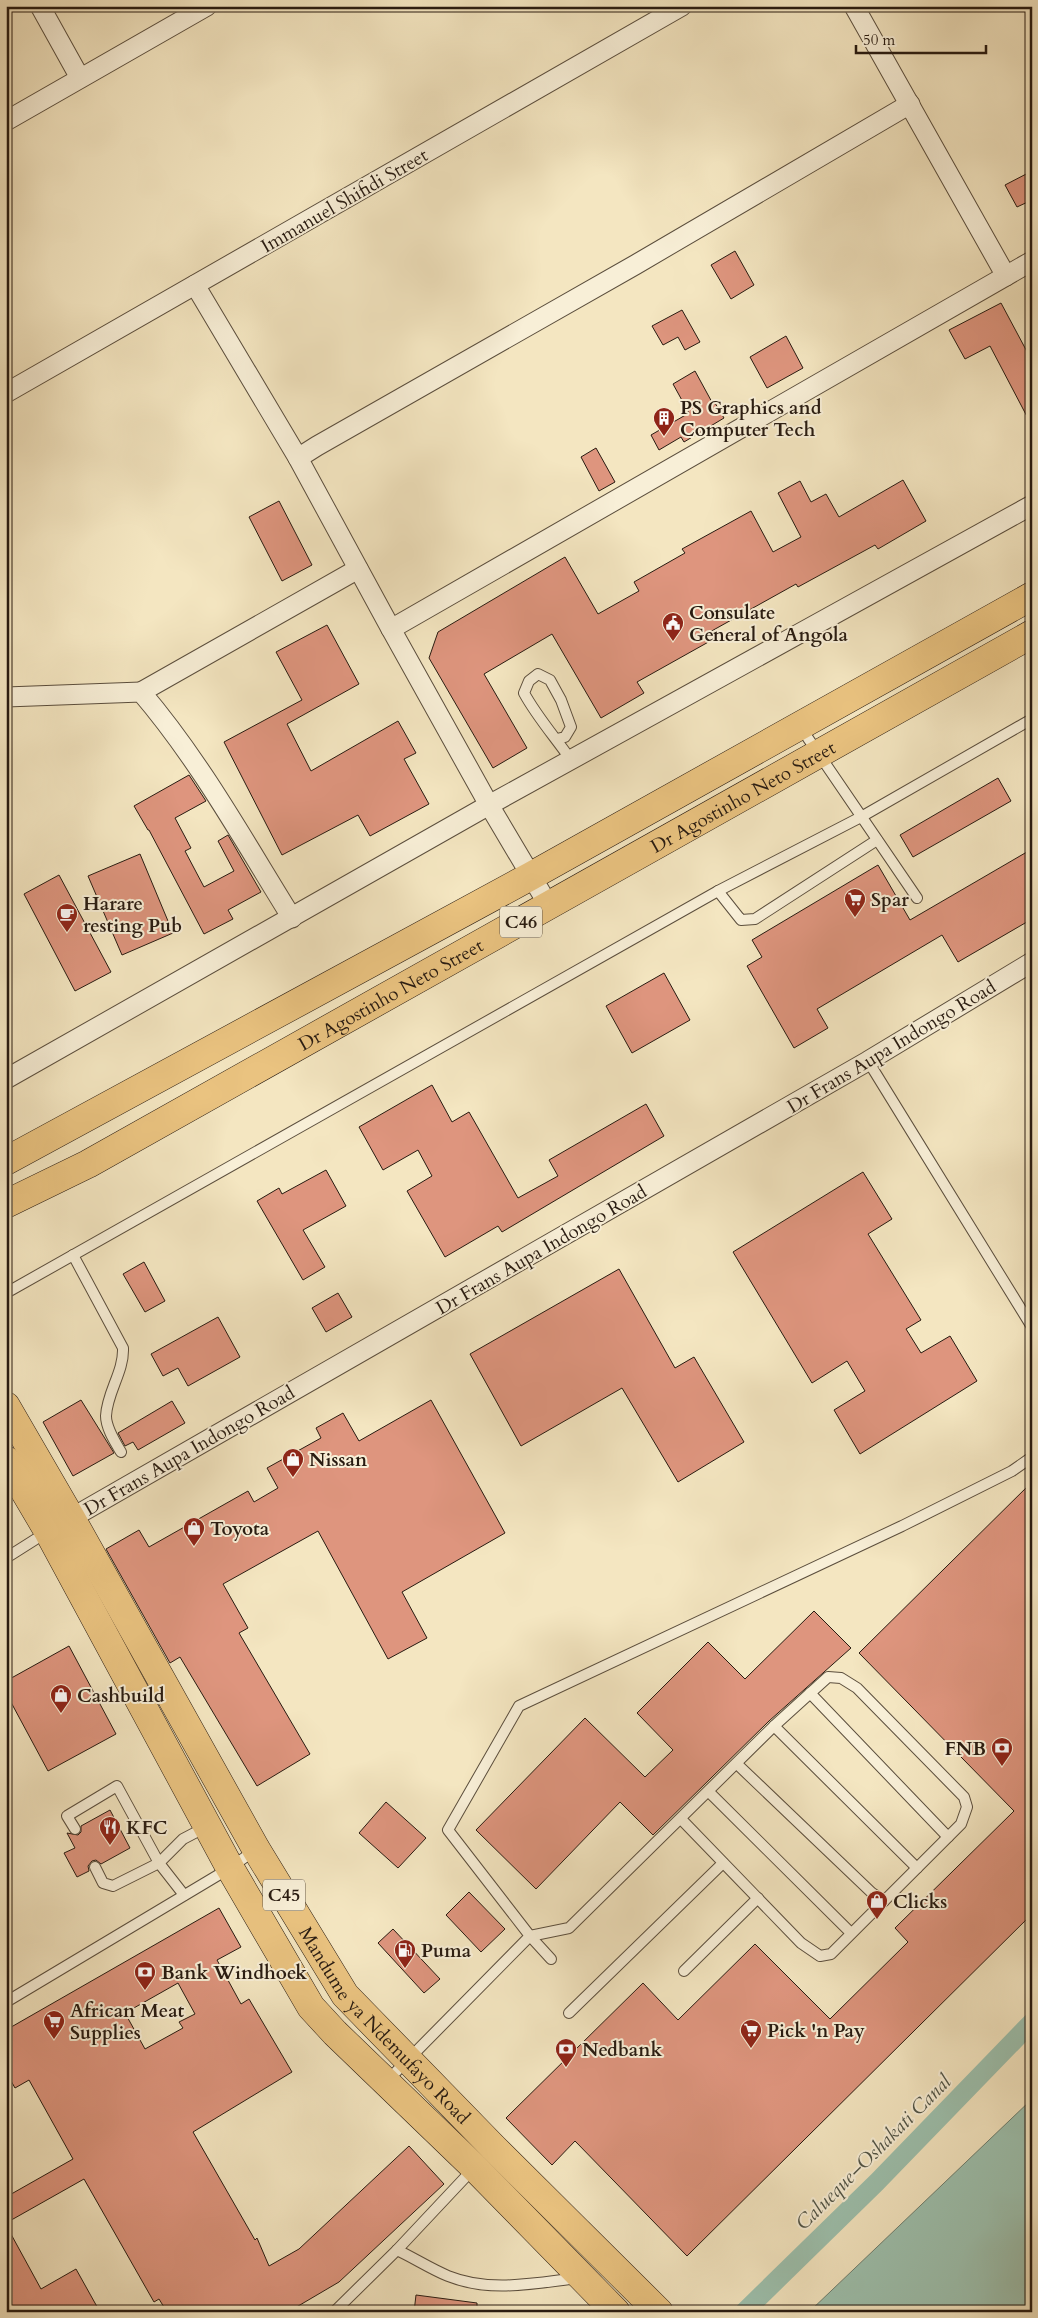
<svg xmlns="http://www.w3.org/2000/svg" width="1038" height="2318" font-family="Cardo,serif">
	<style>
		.water { fill: #9dc0ad; stroke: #6e7e6f }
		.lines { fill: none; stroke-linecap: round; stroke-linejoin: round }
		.canal { stroke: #9dc0ad; stroke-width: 19 }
		.building { fill: #de957e; stroke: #281b11; fill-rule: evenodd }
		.service-casing { stroke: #5b4e3d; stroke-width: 12 }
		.minor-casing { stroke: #5b4e3d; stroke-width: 21 }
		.primary-casing { stroke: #281b11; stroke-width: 29 }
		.service { stroke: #f8efd7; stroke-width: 10 }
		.minor { stroke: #f8efd7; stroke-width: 19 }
		.primary { stroke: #eac380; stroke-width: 28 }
		.labels { text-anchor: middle; stroke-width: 4; stroke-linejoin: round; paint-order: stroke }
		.shield { fill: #f8efd7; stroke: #665b4c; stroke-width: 1 }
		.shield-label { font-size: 18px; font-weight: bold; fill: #281b11 }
		.street-label { font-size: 19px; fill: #281b11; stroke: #f8efd7 }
		.poi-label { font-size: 19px; font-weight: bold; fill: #281b11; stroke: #f8efd7; text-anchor: start }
		.water-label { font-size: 20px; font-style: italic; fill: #515548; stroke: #f8efd7 }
	</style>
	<rect width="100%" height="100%" fill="#f4e6c1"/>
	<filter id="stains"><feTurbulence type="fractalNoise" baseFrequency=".004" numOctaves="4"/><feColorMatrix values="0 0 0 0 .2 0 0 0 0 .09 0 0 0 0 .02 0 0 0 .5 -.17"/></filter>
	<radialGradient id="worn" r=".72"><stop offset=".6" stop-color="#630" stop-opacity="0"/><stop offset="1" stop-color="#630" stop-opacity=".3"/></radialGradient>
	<path class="water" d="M1032,2099v213h-223z"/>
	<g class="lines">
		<path class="canal" d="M744,2312l133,-130 155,-160"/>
	</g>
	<g class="building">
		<path d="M1032,171v29l-15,7 -12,-22z"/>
		<path d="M735,251l19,34 -23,14 -20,-34z"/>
		<path d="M1001,303l31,58v65l-42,-80 -25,13 -16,-29z"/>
		<path d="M682,310l18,32 -15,8 -7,-13 -15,8 -11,-19z"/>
		<path d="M786,336l17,32 -36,20 -17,-31z"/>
		<path d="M695,371l18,33 2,-1 9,15 -40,24 -3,-5 -22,13 -8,-15 38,-22 -16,-29z"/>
		<path d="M596,448l19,34 -16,9 -18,-34z"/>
		<path d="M903,480l23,41 -48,28 -3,-4 -77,42 -2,-3 -88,49 4,7 -75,42 7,11 -43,25 -49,-84 -68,40 43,74 -34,20 -64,-110 9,-26 127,-75 33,57 41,-23 -5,-9 51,-29 -3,-4 69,-38 22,41 28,-15 -23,-44 22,-12 11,21 15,-8 13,23z"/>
		<path d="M279,501l33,64 -30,16 -33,-64z"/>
		<path d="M327,625l32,59 -72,40 24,47 87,-50 18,32 -12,6 25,45 -59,32 -12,-21 -76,40 -58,-113 78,-42 -26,-48z"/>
		<path d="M189,775l17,26 -31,17 16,30 -6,3 19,36 30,-16 -16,-30 10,-6 33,57 -33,18 5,9 -29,15 -55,-104h-1l-14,-24z"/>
		<path d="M998,778l13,23 -98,56 -13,-22z"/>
		<path d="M1032,849v70l-74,43 -16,-27 -125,74 11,19 -34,20 -47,-82 15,-9 -10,-17 126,-75 32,55z"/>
		<path d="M140,854l33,79 -51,22 -34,-79z"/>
		<path d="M59,875l52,97 -36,19 -51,-97z"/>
		<path d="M664,973l26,47 -58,33 -26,-47z"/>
		<path d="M432,1085l20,37 17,-10 49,86 40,-22 -9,-16 97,-56 18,32 -162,96 -4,-6 -53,31 -38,-66 25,-15 -14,-26 -35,20 -24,-43z"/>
		<path d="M326,1170l20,36 -43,24 22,37 -22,13 -46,-79 22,-13 3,6z"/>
		<path d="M863,1172l29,47 -24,15 53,86 -15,9 15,24 29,-17 27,45 -117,73 -26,-44 31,-19 -18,-30 -35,22 -79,-131z"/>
		<path d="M144,1262l21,39 -20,11 -22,-38z"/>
		<path d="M619,1269l56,99 19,-11 50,85 -66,40 -56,-94 -101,58 -51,-92z"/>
		<path d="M338,1293l14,24 -26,15 -14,-24z"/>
		<path d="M218,1317l22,40 -52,29 -10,-18 -15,8 -12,-22z"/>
		<path d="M81,1400l33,53 -41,23 -30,-54z"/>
		<path d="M431,1400l74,133 -103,59 25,46 -39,21 -70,-128 -95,53 25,44 -9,5 71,121 -53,32 -77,-129 -10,6 -64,-114 33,-19 10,17 99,-56 6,11 24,-14 -11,-20 54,-30 -5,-10 27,-15 16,28z"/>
		<path d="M172,1401l13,22 -47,27 -5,-8 -8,4 -7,-13z"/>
		<path d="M1032,1482v432l-345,342 -112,-115 -23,24 -46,-47 137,-135 35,37 77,-76 75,75 78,-77 -13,-14 119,-117 -155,-158z"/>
		<path d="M814,1611l37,37 -82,73 -116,114 -33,-33 -84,87 -60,-59 109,-112 60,59 28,-27 -36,-37 71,-71 37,37z"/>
		<path d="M69,1646l47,88 -68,37 -42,-78v-12z"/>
		<path d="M386,1802l40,36 -28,30 -39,-35z"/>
		<path d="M110,1810l20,38 -29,16 -5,-4 -4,1 -4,5 1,5 -12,6 -13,-24 11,-5 -8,-15 11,2 3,-3v-6z"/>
		<path d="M469,1892l36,37 -24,23 -35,-37z"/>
		<path d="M219,1908l22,39 -24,13 24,44 8,-5 43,73 -99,60 62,108 2,-2 12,28 30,-17 110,-103 35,38 -105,98 -51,30h-121l-8,-13 -5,3 -70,-123 -78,44v-26l67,-38 -44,-79 -14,8 -9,-16v-42zM178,1983l17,31 -16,8 4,6 -38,21 -20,-36z"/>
		<path d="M393,1929l47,50 -16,14 -46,-50z"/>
		<path d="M6,2225l35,64 35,-20 24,43h-94z"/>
		<path d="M416,2295l61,8v9h-63z"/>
	</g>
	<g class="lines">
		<g class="service-casing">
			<g id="service">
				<path d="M801,728l116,170"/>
				<path d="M557,739l8,-2 6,-10 -10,-27 -11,-20 -12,-6 -9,7 -5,12c13,24 31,44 47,67"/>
				<path d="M718,891l23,29 14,-1 122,-79"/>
				<path d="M868,1061l164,266"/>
				<path d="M73,1255l50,93c1,24 -16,44 -17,68 0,12 9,26 15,36"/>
				<path d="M6,1293l712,-402 143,-74 171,-98"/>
				<path d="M6,1558l41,-26"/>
				<path d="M810,1693l138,144"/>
				<path d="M774,1726l143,142"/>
				<path d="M709,1792l142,141"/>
				<path d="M681,1819l120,124 19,13 11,-2 53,-53 -12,-8 -135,-129"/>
				<path d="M75,1829l-8,-13 50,-30 42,77 25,32"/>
				<path d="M95,1867l8,16 10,3 46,-23 24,-24 23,-12"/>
				<path d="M530,1936l39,-8 205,-202 54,-49 13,1 16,10 107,109 3,10 -6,17 -77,77"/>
				<path d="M530,1936l21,23"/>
				<path d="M684,1971l74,-73"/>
				<path d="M6,2002l224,-134 25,-18"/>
				<path d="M569,2013l154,-150"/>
				<path d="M387,2081l143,-145 -82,-106 71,-124 383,-180 110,-55 20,-14"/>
				<path d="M397,2250c17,8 34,19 51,26 42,17 87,7 130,2"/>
				<path d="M334,2312l63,-62 77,-82"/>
			</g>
		</g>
		<g class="minor-casing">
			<g id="minor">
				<path d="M40,6l40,72"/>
				<path d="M854,6l152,270"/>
				<path d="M6,121l201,-115"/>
				<path d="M195,285l103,173 93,171 641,-368"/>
				<path d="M6,393l676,-387"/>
				<path d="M298,458l19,-12 318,-181 275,-161"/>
				<path d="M391,629l98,176 60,101"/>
				<path d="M141,692l217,-123"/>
				<path d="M6,697l135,-5c59,69 103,149 151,226"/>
				<path d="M6,1079l483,-274 543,-300"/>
				<path d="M61,1524l807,-463 164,-99"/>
			</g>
		</g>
		<g class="primary-casing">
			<g id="primary">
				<path d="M6,1161l525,-285 501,-280"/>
				<path id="s1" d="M6,1204l82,-40 944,-530"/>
				<path id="s2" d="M6,1406l65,112 185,331 89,146 148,152 166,165"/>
				<path d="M6,1460l42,71 182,337 81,139 24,26 139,134 142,145"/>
			</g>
		</g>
		<use href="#service" class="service"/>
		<use href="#minor" class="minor"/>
		<use href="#primary" class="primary"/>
	</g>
	<defs>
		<g id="building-pin" transform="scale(1.125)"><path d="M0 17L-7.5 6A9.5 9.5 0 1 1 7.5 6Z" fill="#8f2418" stroke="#f8efd7"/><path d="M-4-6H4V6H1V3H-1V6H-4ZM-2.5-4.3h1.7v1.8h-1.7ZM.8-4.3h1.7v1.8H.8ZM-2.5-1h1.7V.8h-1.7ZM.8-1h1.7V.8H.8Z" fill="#fff"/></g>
		<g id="civic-pin" transform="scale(1.125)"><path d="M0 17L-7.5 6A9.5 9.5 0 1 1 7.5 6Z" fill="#8f2418" stroke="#f8efd7"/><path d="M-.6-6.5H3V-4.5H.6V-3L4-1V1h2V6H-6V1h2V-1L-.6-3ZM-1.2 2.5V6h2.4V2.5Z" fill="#fff"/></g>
		<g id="supermarket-pin" transform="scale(1.125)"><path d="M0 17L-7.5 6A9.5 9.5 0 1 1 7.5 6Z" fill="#8f2418" stroke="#f8efd7"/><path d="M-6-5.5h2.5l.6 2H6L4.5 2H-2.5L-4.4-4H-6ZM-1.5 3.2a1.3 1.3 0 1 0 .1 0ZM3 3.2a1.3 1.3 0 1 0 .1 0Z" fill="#fff"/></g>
		<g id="cafe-pin" transform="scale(1.125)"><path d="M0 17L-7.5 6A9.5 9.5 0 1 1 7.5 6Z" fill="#8f2418" stroke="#f8efd7"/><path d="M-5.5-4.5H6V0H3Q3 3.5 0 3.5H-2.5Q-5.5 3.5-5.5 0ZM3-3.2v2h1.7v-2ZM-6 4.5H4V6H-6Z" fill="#fff"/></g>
		<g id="shop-pin" transform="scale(1.125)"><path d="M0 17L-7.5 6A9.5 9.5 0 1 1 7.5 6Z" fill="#8f2418" stroke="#f8efd7"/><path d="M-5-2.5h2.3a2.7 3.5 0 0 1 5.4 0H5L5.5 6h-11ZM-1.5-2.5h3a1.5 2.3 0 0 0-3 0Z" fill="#fff"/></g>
		<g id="bank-pin" transform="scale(1.125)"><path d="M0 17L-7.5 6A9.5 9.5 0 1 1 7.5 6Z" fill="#8f2418" stroke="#f8efd7"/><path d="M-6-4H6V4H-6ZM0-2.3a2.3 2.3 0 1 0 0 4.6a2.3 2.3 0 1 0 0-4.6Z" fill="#fff"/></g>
		<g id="restaurant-pin" transform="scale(1.125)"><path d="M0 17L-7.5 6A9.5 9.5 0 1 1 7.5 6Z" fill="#8f2418" stroke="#f8efd7"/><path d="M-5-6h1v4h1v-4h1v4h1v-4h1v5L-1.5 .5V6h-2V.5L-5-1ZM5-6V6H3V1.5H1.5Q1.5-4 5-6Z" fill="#fff"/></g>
		<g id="fuel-pin" transform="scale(1.125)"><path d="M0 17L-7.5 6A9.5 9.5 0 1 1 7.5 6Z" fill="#8f2418" stroke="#f8efd7"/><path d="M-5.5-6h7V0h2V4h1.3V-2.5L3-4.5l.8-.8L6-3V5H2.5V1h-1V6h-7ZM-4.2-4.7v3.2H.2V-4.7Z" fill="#fff"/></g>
	</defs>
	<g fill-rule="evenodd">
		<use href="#building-pin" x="664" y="418"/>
		<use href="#civic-pin" x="673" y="623"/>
		<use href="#supermarket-pin" x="855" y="899"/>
		<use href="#cafe-pin" x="67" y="914"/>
		<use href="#shop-pin" x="293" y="1459"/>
		<use href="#shop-pin" x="194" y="1528"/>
		<use href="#shop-pin" x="61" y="1695"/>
		<use href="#bank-pin" x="1002" y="1748"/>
		<use href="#restaurant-pin" x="110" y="1827"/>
		<use href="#shop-pin" x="877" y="1901"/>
		<use href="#fuel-pin" x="405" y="1950"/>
		<use href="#bank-pin" x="145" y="1972"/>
		<use href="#supermarket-pin" x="54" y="2021"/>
		<use href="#supermarket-pin" x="751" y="2030"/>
		<use href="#bank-pin" x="566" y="2049"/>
	</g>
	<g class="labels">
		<g class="shield">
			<rect x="500" y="906.5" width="42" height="31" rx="4"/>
			<rect x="263" y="1879.5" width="42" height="31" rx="4"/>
		</g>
		<g class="shield-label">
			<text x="521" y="928">C46</text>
			<text x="284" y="1901">C45</text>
		</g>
		<g class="street-label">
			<text transform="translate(344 200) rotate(-30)" y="7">Immanuel Shifidi Street</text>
			<text dy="7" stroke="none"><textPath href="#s1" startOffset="842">Dr Agostinho Neto Street</textPath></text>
			<text dy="7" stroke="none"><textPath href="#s1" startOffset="438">Dr Agostinho Neto Street</textPath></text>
			<text transform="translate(891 1046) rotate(-31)" y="7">Dr Frans Aupa Indongo Road</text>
			<text transform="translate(541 1249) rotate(-30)" y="7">Dr Frans Aupa Indongo Road</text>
			<text transform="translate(189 1450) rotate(-30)" y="7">Dr Frans Aupa Indongo Road</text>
			<text dy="7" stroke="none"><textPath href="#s2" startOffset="728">Mandume ya Ndemufayo Road</textPath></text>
		</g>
		<g class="poi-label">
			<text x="680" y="414">PS Graphics and<tspan x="680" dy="22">Computer Tech</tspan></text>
			<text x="689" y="619">Consulate<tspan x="689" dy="22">General of Angola</tspan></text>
			<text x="871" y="906">Spar</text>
			<text x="83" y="910">Harare<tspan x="83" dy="22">resting Pub</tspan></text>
			<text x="309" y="1466">Nissan</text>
			<text x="210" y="1535">Toyota</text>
			<text x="77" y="1702">Cashbuild</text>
			<text x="986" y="1755" text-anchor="end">FNB</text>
			<text x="126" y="1834">KFC</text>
			<text x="893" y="1908">Clicks</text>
			<text x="421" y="1957">Puma</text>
			<text x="161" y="1979">Bank Windhoek</text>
			<text x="70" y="2017">African Meat<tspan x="70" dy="22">Supplies</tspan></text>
			<text x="767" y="2037">Pick 'n Pay</text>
			<text x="582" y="2056">Nedbank</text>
		</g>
		<g class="water-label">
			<text transform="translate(873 2152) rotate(-45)" y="7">Calueque–Oshakati Canal</text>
		</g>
	</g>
	<rect width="1038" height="2318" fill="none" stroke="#f4e6c1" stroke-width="25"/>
	<rect x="8" y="8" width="1023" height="2303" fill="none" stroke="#281b11" stroke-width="2.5"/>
	<rect x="12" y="12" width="1013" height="2293" fill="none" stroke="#281b11"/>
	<path d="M856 45v8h130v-8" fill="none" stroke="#281b11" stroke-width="2.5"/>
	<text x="863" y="45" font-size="15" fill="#281b11" stroke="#f8efd7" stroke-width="4" paint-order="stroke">50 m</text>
	<rect width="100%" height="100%" filter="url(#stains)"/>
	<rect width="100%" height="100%" fill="url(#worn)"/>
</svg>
